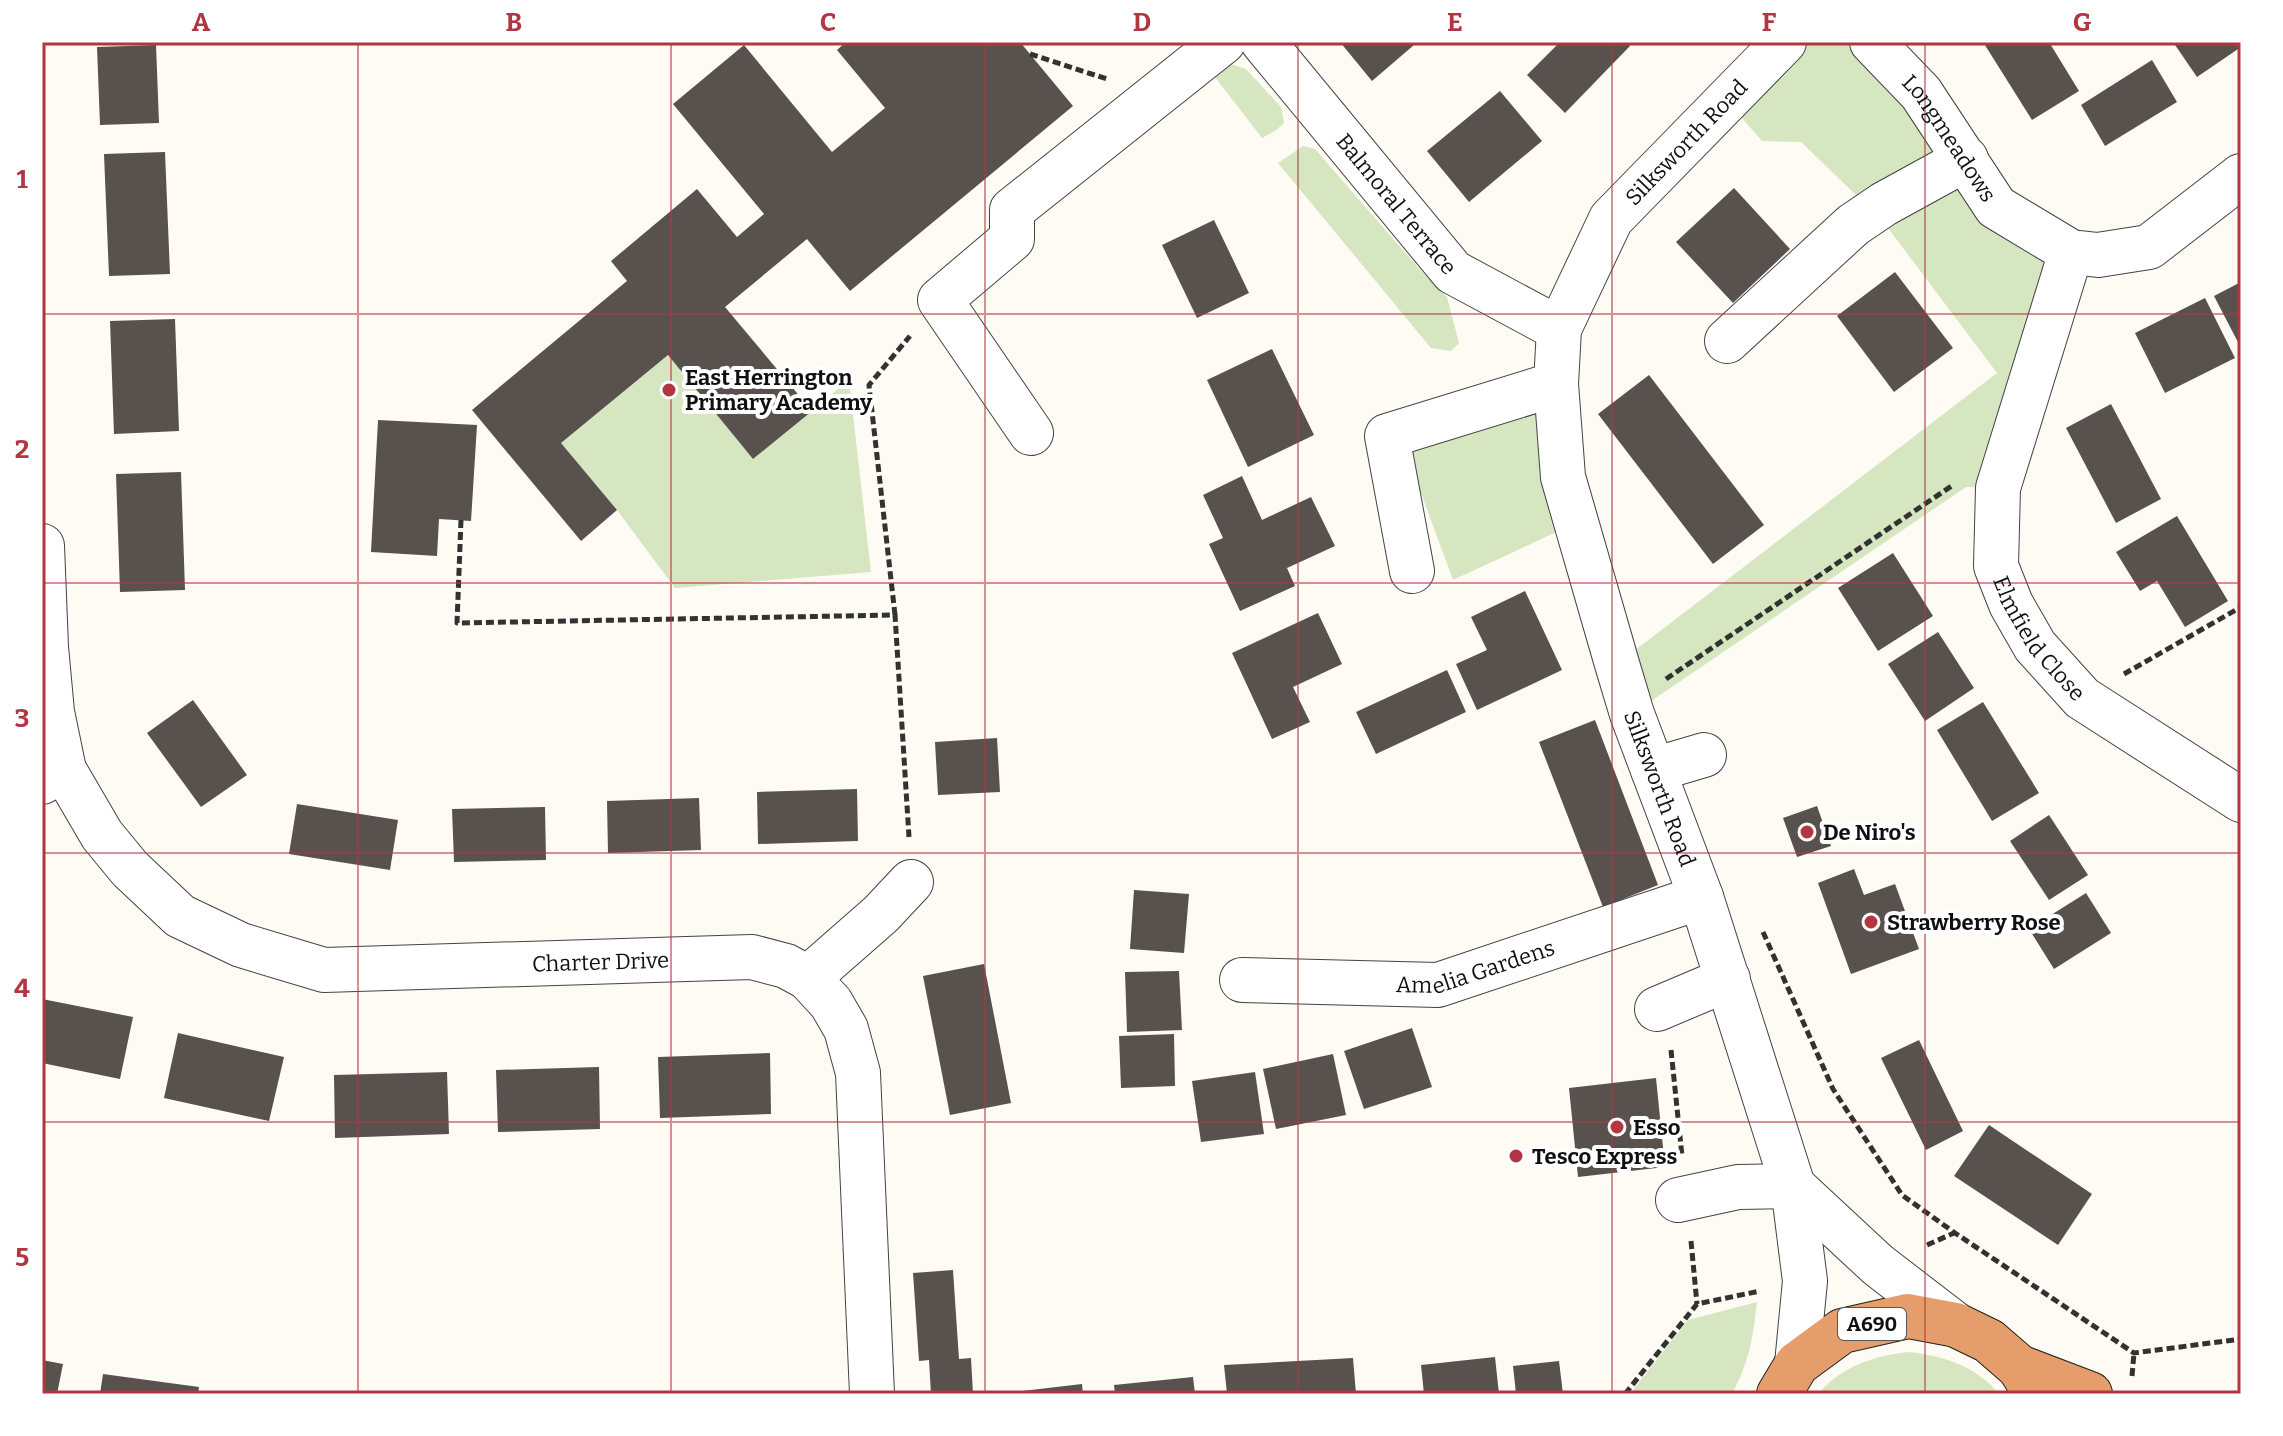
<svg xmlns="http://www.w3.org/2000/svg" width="2283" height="1436" font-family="Bitter,serif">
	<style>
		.green { fill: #d5e6c0 }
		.building { fill: #58514d }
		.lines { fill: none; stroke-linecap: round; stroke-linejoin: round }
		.minor-casing { stroke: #434343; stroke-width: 46 }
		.highway-casing { stroke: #212121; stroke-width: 46 }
		.path { stroke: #323232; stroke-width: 5; stroke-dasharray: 8 4; stroke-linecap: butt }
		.minor { stroke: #fff; stroke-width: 44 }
		.highway { stroke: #e59e6b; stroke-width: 44 }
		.grid { fill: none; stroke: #b23641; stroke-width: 2; stroke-opacity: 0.55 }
		.poi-dot { fill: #b23641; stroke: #fff; stroke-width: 3 }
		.labels { text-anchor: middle; stroke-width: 8; stroke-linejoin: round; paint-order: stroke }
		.shield { fill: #fff; stroke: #585858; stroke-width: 2 }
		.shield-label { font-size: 20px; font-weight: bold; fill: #101010 }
		.street-label { font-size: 22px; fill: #101010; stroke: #fff }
		.poi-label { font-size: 22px; font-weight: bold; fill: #101010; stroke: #fff; text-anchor: start }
		.neatline { fill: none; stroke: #b23641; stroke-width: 3 }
		.grid-label { font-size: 26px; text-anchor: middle; font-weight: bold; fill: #b23641 }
	</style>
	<rect width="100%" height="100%" fill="#fefbf4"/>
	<g class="green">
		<path d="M1784,42h88l94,117 105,93 -73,236 -32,-1 -334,227 -15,-50 380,-291 -112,-149 -1,-20 -28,-9 -55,-53 -39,-1 -35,-40z"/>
		<path d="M1231,64l15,5 35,38 3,16 -9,8 -13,7 -51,-66z"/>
		<path d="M1303,146l12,3 106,122 26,26 12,46 -8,8 -20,-3 -153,-185z"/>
		<path d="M668,355l85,104 96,-79 22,192 -196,16 -58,-78 -56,-67z"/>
		<path d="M1556,384l20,139 -123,57 -46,-125z"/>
		<path d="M1757,1302c-4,36 -8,60 -25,92h-102l58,-74z"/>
		<path d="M1909,1352c35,4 67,14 90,42h-181c24,-28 55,-38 91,-42z"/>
	</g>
	<g class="building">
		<path d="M846,42h174l53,64 -223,185 -43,-52 -82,68 87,104 -59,48 -85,-104 -107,88 56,67 -36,31 -109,-131 155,-129 -16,-20 86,-72 40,48 27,-23 -91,-110 71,-59 88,107 53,-44 -48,-58z"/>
		<path d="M1340,42h72l2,3 -42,36z"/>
		<path d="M1560,42h66l4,4 -65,67 -38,-38z"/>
		<path d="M1983,42h66l30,49 -47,29z"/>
		<path d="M2173,42h68v5l-44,30z"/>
		<path d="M156,45l3,78 -59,2 -3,-78z"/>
		<path d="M2152,60l25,42 -72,44 -24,-41z"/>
		<path d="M1500,91l42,50 -73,61 -42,-51z"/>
		<path d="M165,152l5,122 -61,2 -5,-122z"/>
		<path d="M1734,188l56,61 -57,54 -57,-61z"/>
		<path d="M1214,220l35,73 -52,25 -35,-73z"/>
		<path d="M1895,272l58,76 -59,44 -57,-76z"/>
		<path d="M2241,282v66l-27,-52z"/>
		<path d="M2205,298l30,60 -70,35 -30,-60z"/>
		<path d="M175,319l4,112 -65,3 -4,-113z"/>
		<path d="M1272,349l42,86 -66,32 -41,-87z"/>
		<path d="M1649,375l115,150 -51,39 -115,-150z"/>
		<path d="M2111,404l50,95 -45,24 -50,-95z"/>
		<path d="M378,420l99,5 -6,96 -32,-2 -2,37 -66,-4z"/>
		<path d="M181,472l4,118 -65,2 -4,-118z"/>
		<path d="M1242,476l20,44 49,-23 24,49 -48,22 8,18 -55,25 -31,-67 14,-6 -20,-43z"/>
		<path d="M2177,516l51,85 -43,26 -28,-46 -17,10 -24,-39z"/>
		<path d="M1893,553l40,63 -55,35 -40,-63z"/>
		<path d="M1525,591l37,79 -85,40 -21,-46 31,-14 -16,-33z"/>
		<path d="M1318,613l24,51 -49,23 17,35 -38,17 -40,-86z"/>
		<path d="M1938,632l36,56 -49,33 -37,-57z"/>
		<path d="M1447,670l19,42 -90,42 -20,-42z"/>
		<path d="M193,700l54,75 -46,32 -54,-74z"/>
		<path d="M1983,702l56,91 -47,28 -55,-91z"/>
		<path d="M1595,720l63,165 -55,22 -64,-165z"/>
		<path d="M997,738l3,54 -62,3 -3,-53z"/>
		<path d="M857,789l1,52 -100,3 -1,-52z"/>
		<path d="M699,798l2,52 -93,3 -1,-52z"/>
		<path d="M297,804l101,16 -8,50 -101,-16z"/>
		<path d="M1817,806l14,40 -34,11 -14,-39z"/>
		<path d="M545,807l1,53 -92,2 -2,-53z"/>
		<path d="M2049,815l39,60 -39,25 -39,-59z"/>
		<path d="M1854,869l10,26 31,-11 24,65 -68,25 -33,-91z"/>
		<path d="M1134,890l55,4 -5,59 -54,-4z"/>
		<path d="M2086,893l25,40 -57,36 -25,-40z"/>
		<path d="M984,964l27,139 -61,12 -27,-139z"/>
		<path d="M1179,971l3,59 -55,2 -2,-60z"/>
		<path d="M42,999l91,18 -13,62 -78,-16z"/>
		<path d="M1412,1028l20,59 -68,22 -20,-58z"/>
		<path d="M178,1033l106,24 -15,64 -105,-23z"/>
		<path d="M1174,1034l1,52 -54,2 -2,-52z"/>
		<path d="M1919,1040l44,91 -37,19 -45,-92z"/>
		<path d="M770,1053l1,61 -111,4 -2,-61z"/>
		<path d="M1333,1054l13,61 -70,14 -13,-60z"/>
		<path d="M599,1067l1,62 -102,3 -2,-62z"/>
		<path d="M447,1072l2,62 -114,4 -1,-63z"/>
		<path d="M1255,1072l9,62 -63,8 -9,-61z"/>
		<path d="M1656,1078l9,89 -87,10 -9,-89z"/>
		<path d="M1989,1125l103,69 -34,51 -104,-69z"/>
		<path d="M953,1270l6,89 12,-1 2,36h-42l-2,-34 -10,1 -6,-88z"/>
		<path d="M1495,1357l4,37h-75l-3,-29z"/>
		<path d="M1353,1358l3,36h-129l-3,-29z"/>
		<path d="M42,1360l21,4 -6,30h-15z"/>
		<path d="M1559,1361l4,33h-47l-3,-28z"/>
		<path d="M103,1374l96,13 -1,7h-98z"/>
		<path d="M1193,1377l2,17h-80l-1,-9z"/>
		<path d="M1082,1384l1,10h-70v-2z"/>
	</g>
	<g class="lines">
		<g class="minor-casing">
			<g id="minor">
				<path id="s1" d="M1263,42l190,230 106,57"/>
				<path id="s2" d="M1784,42l-173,177 -52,110 -3,55 7,93 54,187 15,50 69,183 92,289 12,95 -8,83"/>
				<path id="s3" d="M1872,42l49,51 75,114 75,45 27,3 51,-8 92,-71"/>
				<path id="s4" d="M2071,252l-73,236 -2,78 15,38 24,42 47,52 159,102"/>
				<path d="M1727,341l126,-116 31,-21 82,-45"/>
				<path d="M1031,433l-91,-133 72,-61v-29l211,-168"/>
				<path d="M42,546l4,101 6,65 12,58"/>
				<path d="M1412,571l-25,-135 169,-52"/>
				<path d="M1653,770l51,-15"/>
				<path id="s5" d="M42,782l22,-12 38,65 28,34 50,47 61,29 83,25 428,-13 34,9 22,12 23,25 15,26 12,44 14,321"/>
				<path d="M808,978l73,-64 30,-32"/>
				<path id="s6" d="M1242,980l196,5 263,-88"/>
				<path d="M1657,1009l71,-30"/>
				<path d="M1793,1186l85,79 78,60"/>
				<path d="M1678,1200l60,-13 55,-1"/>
			</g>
		</g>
		<g class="highway-casing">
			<g id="highway">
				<path d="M2019,1367l71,27"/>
				<path d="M1779,1394l18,-30 45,-33 66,-15 48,9 33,16 30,26 17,27"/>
			</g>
		</g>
		<g class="path">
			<path d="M1030,54l77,25"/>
			<path d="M461,520l-4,103 438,-8 14,222"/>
			<path d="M895,615l-26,-230 41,-49"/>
			<path d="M2124,674l117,-67"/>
			<path d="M1666,679l287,-194"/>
			<path d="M1763,932l70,157 69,106 53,38 179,120 107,-14"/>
			<path d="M1671,1050l11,106"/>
			<path d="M1691,1241l6,63"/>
			<path d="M1927,1245l27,-12"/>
			<path d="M2132,1376l2,-23"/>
			<path d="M1625,1394l72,-90 63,-13"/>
		</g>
		<use href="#minor" class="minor"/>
		<use href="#highway" class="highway"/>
	</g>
	<path class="grid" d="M358,42v1352M671,42v1352M985,42v1352M1298,42v1352M1612,42v1352M1925,42v1352M42,314h2199M42,583h2199M42,853h2199M42,1122h2199"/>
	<g class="poi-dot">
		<circle cx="669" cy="390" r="8"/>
		<circle cx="1807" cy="832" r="8"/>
		<circle cx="1871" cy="922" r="8"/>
		<circle cx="1617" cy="1127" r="8"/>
		<circle cx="1516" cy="1156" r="8"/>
	</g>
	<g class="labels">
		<rect class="shield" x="1838" y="1308" width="68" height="32" rx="6"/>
		<g class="shield-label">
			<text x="1872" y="1331">A690</text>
		</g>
		<g class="street-label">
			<text dy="8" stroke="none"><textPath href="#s3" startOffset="124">Longmeadows</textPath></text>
			<text transform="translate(1686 142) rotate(-46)" y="8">Silksworth Road</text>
			<text dy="8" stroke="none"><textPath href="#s1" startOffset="210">Balmoral Terrace</textPath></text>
			<text dy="8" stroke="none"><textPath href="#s4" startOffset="410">Elmfield Close</textPath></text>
			<text dy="8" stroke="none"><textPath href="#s2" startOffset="844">Silksworth Road</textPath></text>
			<text dy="8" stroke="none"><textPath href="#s5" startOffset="644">Charter Drive</textPath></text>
			<text dy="8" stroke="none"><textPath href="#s6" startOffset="236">Amelia Gardens</textPath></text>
		</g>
		<g class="poi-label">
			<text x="685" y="385">East Herrington<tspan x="685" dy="25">Primary Academy</tspan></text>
			<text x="1823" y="840">De Niro's</text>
			<text x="1887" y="930">Strawberry Rose</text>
			<text x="1633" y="1135">Esso</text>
			<text x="1532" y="1164">Tesco Express</text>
		</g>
	</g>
	<rect width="2283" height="1436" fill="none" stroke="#ffffff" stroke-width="88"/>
	<rect x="44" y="44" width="2195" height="1348" class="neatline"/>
	<g class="grid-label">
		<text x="201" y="31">A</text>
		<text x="514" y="31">B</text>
		<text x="828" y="31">C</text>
		<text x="1142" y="31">D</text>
		<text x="1455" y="31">E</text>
		<text x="1769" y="31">F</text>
		<text x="2082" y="31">G</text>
		<text x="22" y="188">1</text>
		<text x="22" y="458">2</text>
		<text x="22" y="727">3</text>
		<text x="22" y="997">4</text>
		<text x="22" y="1266">5</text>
	</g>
</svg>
